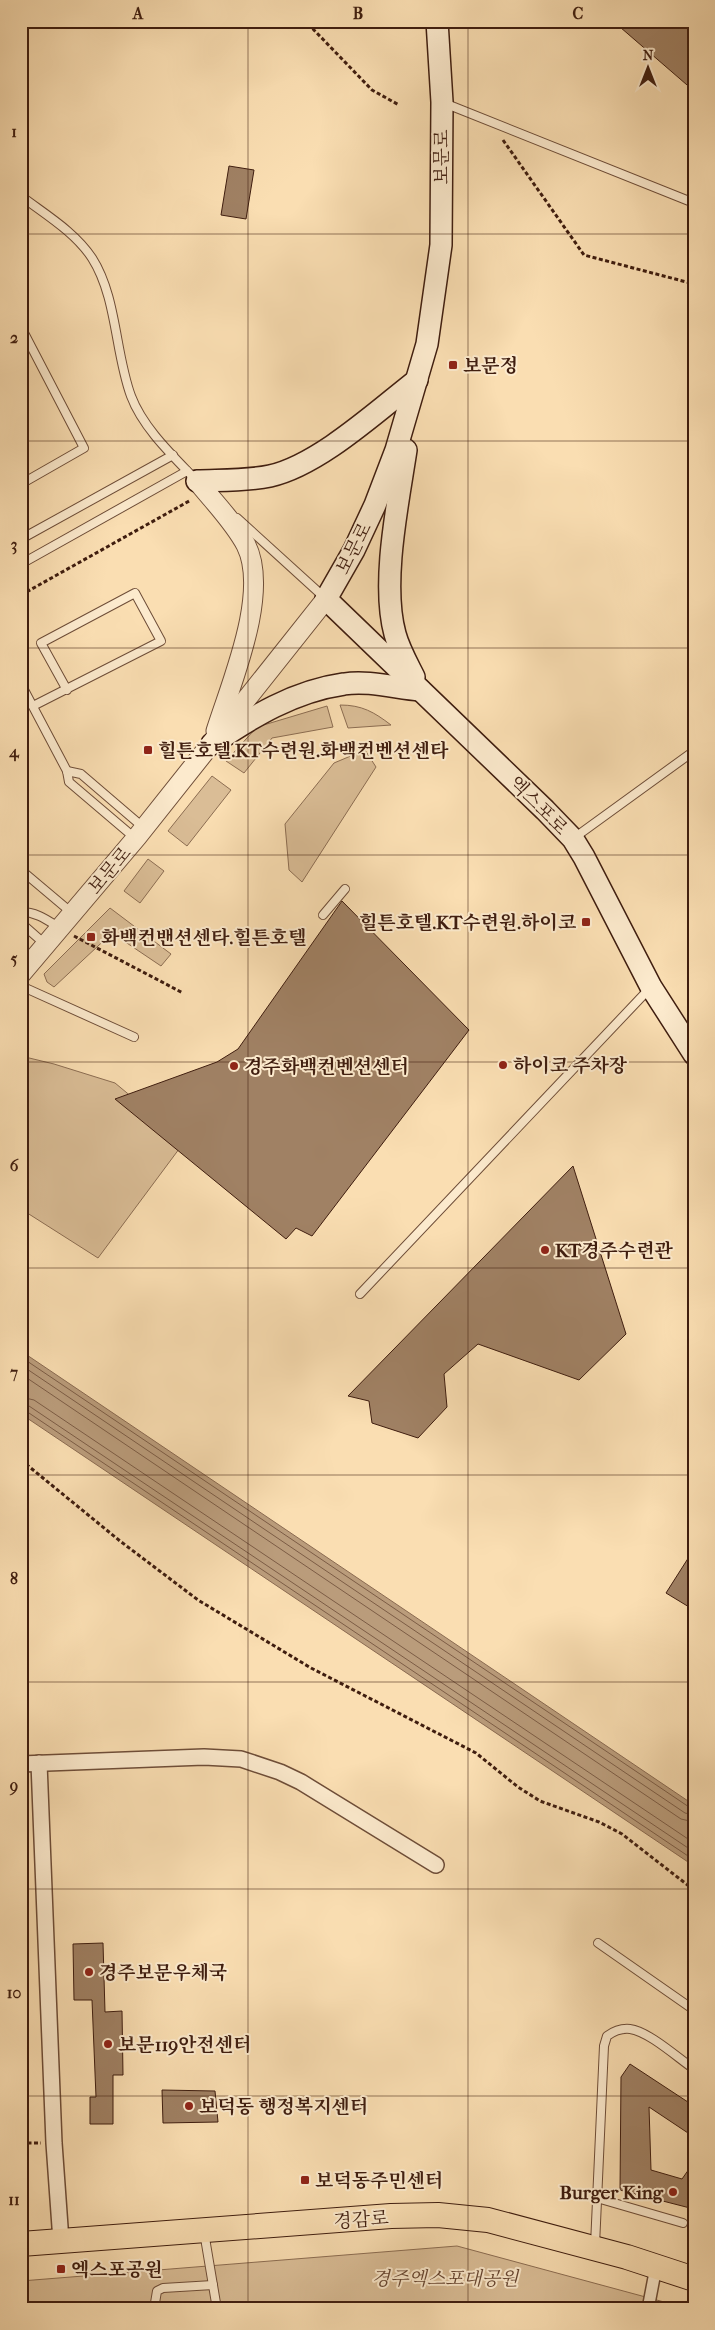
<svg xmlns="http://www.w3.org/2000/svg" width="715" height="2330" font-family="'IM FELL French Canon','Noto Serif KR',serif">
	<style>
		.green { fill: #dabd96; stroke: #8c6d52 }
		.water { fill: #ba9c7b; stroke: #896950 }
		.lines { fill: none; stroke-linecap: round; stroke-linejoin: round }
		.shore { stroke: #7c5c45; stroke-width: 1 }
		.building { fill: #a08164; stroke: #3f1d0f }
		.service-casing { stroke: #6e4d38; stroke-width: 10 }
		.pedestrian-casing { stroke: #6e4d38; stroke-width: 14 }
		.minor-casing { stroke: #6e4d38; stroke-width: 18 }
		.tertiary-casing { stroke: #6e4d38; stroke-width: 21 }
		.secondary-casing { stroke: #3f1d0f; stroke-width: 24 }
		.primary-casing { stroke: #3f1d0f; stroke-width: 26 }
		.path { stroke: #3f1d0f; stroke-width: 3; stroke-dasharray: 4 2.5; stroke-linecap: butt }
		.service { stroke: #fceacd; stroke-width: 8 }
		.pedestrian { stroke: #fceacd; stroke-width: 11 }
		.minor { stroke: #fceacd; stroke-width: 15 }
		.tertiary { stroke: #fceacd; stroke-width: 19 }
		.secondary { stroke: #fceacd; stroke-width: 21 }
		.primary { stroke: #fadeb2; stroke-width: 24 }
		.grid { fill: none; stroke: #3f1d0f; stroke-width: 1; stroke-opacity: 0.55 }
		.poi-dot { fill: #8f2418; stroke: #fceacd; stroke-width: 2 }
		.labels { text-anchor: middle; stroke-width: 4; stroke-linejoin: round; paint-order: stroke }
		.street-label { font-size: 19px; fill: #3f1d0f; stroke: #fceacd }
		.poi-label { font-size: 19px; font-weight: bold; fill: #3f1d0f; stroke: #fceacd; text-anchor: start }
		.park-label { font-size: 19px; font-style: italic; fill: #664531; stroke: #fceacd }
		.neatline { fill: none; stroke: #3f1d0f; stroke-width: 2 }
		.grid-label { font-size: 16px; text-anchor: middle; font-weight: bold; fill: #3f1d0f }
	</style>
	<rect width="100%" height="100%" fill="#fadeb2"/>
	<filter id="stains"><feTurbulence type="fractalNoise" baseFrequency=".004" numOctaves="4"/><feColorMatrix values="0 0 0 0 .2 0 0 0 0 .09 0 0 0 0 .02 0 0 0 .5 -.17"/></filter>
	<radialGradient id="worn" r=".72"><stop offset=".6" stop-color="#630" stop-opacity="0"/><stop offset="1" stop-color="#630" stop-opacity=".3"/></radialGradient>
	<g class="green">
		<path d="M340,705c22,0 34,7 51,20l-43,3z"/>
		<path d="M327,706l6,21 -61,11 -28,35 -18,-12 31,-34z"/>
		<path d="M365,750l11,17 -74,115 -13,-12 -4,-46 49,-61z"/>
		<path d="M212,776l19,14 -44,56 -19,-15z"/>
		<path d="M148,859l16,12 -24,32 -16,-12z"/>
		<path d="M110,908l61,46 -10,12 -49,-33 -58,54 -7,-5 -3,-8z"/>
		<path d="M21,1056l33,8 61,19 70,58 -87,117 -77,-49z"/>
		<path d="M457,2246l233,63h-669v-28z"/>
	</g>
	<path class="water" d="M21,1351l673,454v61l-673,-452z"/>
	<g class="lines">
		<g class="shore">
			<path d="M21,1357l668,450 5,1"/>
			<path d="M21,1365l664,448 9,2"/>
			<path d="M21,1374l660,445 13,3"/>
			<path d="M21,1397l13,3 660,443"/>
			<path d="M21,1404l8,2 665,446"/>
			<path d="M21,1410l5,1 668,449"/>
		</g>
	</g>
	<g class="building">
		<path d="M613,21h81v70z"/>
		<path d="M229,166l25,4 -8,49 -25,-4z"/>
		<path d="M342,901l127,129 -157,206 -16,-8 -10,11 -171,-140 102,-37 21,-13z"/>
		<path d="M573,1166l53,168 -47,46 -101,-36 -34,30 3,33 -29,31 -46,-15 -3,-22 -21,-5z"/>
		<path d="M694,1549v61l-28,-17z"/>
		<path d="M103,1943l2,69 17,-1 1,64h-10v49h-23v-27h6l-4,-97h-18l-1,-56z"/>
		<path d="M630,2064l64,42v31l-45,-30 2,63 31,9 12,-17v31l-4,15 -70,-18 1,-113z"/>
		<path d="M162,2090l53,1 3,31 -55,1z"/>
	</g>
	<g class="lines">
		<g class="service-casing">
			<g id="service">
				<path d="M444,103l250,100"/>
				<path d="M21,196c25,19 54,36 71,62 25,39 23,95 39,138 12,32 42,60 65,84"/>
				<path d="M21,327l63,121 -63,36"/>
				<path d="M237,518l88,80"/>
				<path d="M21,539l152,-84"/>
				<path d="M21,564l166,-93"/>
				<path d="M21,684l46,87 2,11 67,57"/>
				<path d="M33,706l128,-65 -26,-48 -94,50 26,47"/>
				<path d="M67,771l14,3 63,54"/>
				<path d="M574,838l120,-87"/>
				<path d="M21,870l51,43"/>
				<path d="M21,912c16,0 26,8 39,16"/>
				<path d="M323,915l22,-26"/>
				<path d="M21,923l25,22"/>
				<path d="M21,986l113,51"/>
				<path d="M360,1294l290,-306"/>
				<path d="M598,1943l96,67"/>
				<path d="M597,2198l86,25"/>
				<path d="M204,2232l13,77"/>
				<path d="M595,2245l9,-199 3,-10c7,-5 14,-8 23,-7 18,2 48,29 64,40"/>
				<path d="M154,2309l3,-18 6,-3 50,-3"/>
			</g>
		</g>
		<g class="pedestrian-casing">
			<path id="pedestrian" d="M648,2309l8,-42"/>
		</g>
		<g class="minor-casing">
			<g id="minor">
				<path d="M39,1763l15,380 7,98"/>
				<path d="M21,1764l183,-7 37,2 39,13 21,10 135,83"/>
			</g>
		</g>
		<g class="tertiary-casing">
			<g id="tertiary">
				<path d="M197,481c16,20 37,41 49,64 24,48 -15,138 -30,186"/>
				<path d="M21,974l116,-137 189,-238"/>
			</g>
		</g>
		<g class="secondary-casing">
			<g id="secondary">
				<path d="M437,21l5,81 -1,143 -14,99 -31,106 -21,55 -21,45 -28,49 219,211 28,29 11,18 67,130 43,67"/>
				<path d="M406,450c-8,53 -25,133 -11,184 4,15 12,29 19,43"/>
				<path d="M197,481c24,-1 50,0 73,-5 49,-11 107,-65 147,-96"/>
				<path d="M212,744c40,-27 82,-53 132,-60 24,-4 52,4 76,6"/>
			</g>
		</g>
		<g class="primary-casing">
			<path id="primary" d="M21,2244l370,-28 47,-1 50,5 139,37 67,22"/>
		</g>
		<g class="path">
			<path d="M302,21l11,8 59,61 27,15"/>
			<path d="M503,140l81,115 110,29"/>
			<path d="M21,595l170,-95"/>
			<path d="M21,898l7,-8"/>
			<path d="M74,936l109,57"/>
			<path d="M21,1460l99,81 78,59 113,68 165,85 42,34 22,14 59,21 23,12 72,56"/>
			<path d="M21,2143h20"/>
		</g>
		<use href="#service" class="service"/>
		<use href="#pedestrian" class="pedestrian"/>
		<use href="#minor" class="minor"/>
		<use href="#tertiary" class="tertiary"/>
		<use href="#secondary" class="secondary"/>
		<use href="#primary" class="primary"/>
	</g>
	<path class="grid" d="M248,21v2288M468,21v2288M21,234h673M21,441h673M21,648h673M21,855h673M21,1062h673M21,1268h673M21,1475h673M21,1682h673M21,1889h673M21,2096h673"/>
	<g class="poi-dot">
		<rect x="448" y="360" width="10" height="10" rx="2.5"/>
		<rect x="143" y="745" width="10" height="10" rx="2.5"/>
		<rect x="581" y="917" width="10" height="10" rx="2.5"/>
		<rect x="86" y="932" width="10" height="10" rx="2.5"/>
		<circle cx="503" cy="1065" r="5"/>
		<circle cx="234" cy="1066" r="5"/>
		<circle cx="545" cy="1250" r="5"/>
		<circle cx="89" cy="1972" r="5"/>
		<circle cx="108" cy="2044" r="5"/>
		<circle cx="189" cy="2106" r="5"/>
		<rect x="300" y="2175" width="10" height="10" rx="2.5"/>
		<circle cx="673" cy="2192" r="5"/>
		<rect x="56" y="2264" width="10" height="10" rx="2.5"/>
	</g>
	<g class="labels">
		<g class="street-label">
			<text transform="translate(441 157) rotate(-90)" y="7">보문로</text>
			<text transform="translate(353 548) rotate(-63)" y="7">보문로</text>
			<text transform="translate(539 805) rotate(45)" y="7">엑스포로</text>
			<text transform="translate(109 870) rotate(-50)" y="7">보문로</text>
			<text transform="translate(361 2219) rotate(-4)" y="7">경감로</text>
		</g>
		<g class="poi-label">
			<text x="463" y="372">보문정</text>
			<text x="158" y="757">힐튼호텔.KT수련원.화백컨벤션센타</text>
			<text x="576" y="929" text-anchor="end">힐튼호텔.KT수련원.하이코</text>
			<text x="101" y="944">화백컨밴션센타.힐튼호텔</text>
			<text x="513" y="1072">하이코 주차장</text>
			<text x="244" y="1073">경주화백컨벤션센터</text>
			<text x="555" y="1257">KT경주수련관</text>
			<text x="99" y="1979">경주보문우체국</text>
			<text x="118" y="2051">보문119안전센터</text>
			<text x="199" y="2113">보덕동 행정복지센터</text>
			<text x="315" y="2187">보덕동주민센터</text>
			<text x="663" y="2199" text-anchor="end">Burger King</text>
			<text x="71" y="2276">엑스포공원</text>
		</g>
		<g class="park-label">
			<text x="445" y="2285">경주엑스포대공원</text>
		</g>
	</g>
	<rect width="715" height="2330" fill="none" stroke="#fadeb2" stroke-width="55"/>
	<g transform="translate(648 68)" stroke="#fceacd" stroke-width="4" paint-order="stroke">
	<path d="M0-4L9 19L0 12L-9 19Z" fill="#3f1d0f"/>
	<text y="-8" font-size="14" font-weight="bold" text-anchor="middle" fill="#3f1d0f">N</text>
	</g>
	<rect x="28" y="28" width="660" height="2274" class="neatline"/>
	<g class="grid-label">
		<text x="138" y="19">A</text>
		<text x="358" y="19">B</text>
		<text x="578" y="19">C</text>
		<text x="14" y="137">1</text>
		<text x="14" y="343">2</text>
		<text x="14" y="550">3</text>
		<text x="14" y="757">4</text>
		<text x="14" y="964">5</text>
		<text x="14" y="1171">6</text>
		<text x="14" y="1378">7</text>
		<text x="14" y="1584">8</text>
		<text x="14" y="1791">9</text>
		<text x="14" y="1998">10</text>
		<text x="14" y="2205">11</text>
	</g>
	<rect width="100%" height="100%" filter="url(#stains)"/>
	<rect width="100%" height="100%" fill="url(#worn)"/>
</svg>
